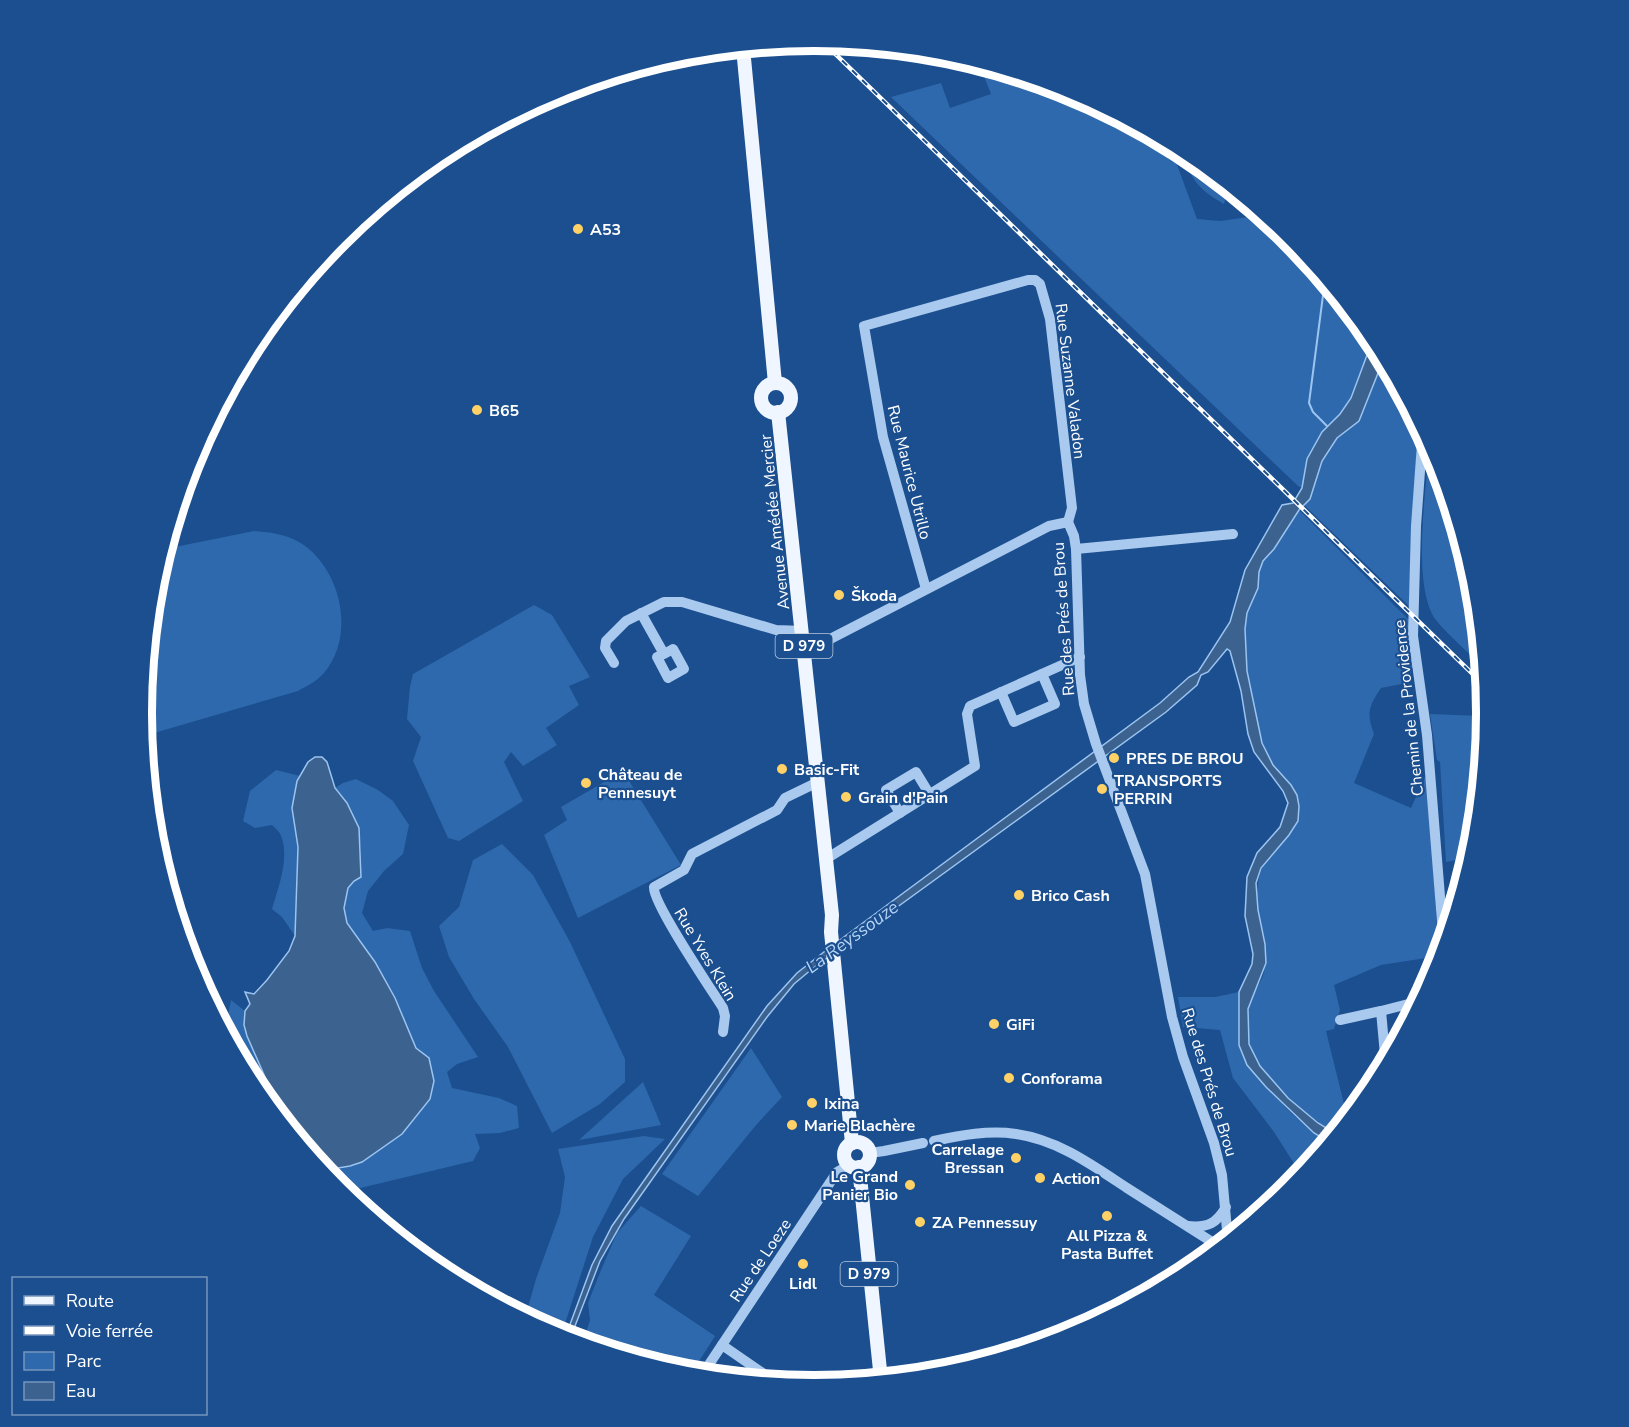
<svg xmlns="http://www.w3.org/2000/svg" width="1629" height="1427" font-family="'Nunito Sans',sans-serif">
	<style>
		.green { fill: #2e69ad }
		.water { fill: #3c6290; stroke: #9cc4f0; stroke-width: 1.5 }
		.lines { fill: none; stroke-linecap: round; stroke-linejoin: round }
		.stream { stroke: #9cc4f0; stroke-width: 2 }
		.minor { stroke: #a9c9ee; stroke-width: 10 }
		.major { stroke: #f0f6ff; stroke-width: 14 }
		.rail-casing { stroke: #fff; stroke-width: 4.5 }
		.rail { stroke: #1b4f8f; stroke-width: 2; stroke-dasharray: 7; stroke-linecap: butt }
		.poi-dot { fill: #ffd166; stroke: #1b4f8f; stroke-width: 2 }
		.labels { text-anchor: middle; stroke-width: 4.5; stroke-linejoin: round; paint-order: stroke }
		.shield { fill: #1b4f8f; stroke: #bbcadd; stroke-width: 1.5 }
		.shield-label { font-size: 15px; font-weight: bold; fill: #fff }
		.poi-label { font-size: 16px; font-weight: bold; fill: #fff; stroke: #1b4f8f; text-anchor: start }
		.street-label { font-size: 16px; fill: #fff; stroke: #1b4f8f }
		.water-label { font-size: 18px; font-style: italic; fill: #b5d3f5; stroke: #1b4f8f }
		.rim { fill: none; stroke: #fff; stroke-width: 8 }
	</style>
	<rect width="100%" height="100%" fill="#1b4f8f"/>
	<g class="green">
		<path d="M979,64l93,28 97,51 28,76 23,2 42,-6 29,23 82,101 -22,59 -11,16 -18,18 -15,27 -5,29 -4,-2 -407,-389 50,-14 9,25 41,-14z"/>
		<path d="M1180,150l9,4 48,40 -11,1 -2,9c-28,-16 -32,-25 -44,-54z"/>
		<path d="M1384,358l34,64 -9,184 -106,-102 7,-5 12,-38 15,-23 22,-17z"/>
		<path d="M1430,444l6,12 39,127 8,84c-11,-11 -46,-42 -51,-53 -19,-38 -6,-127 -2,-170z"/>
		<path d="M1299,510l111,111 3,46 -6,16 -26,5c-12,18 -15,25 -7,46l-20,49 57,25 16,-35 12,183 -58,9 -47,20 6,25 -6,19 -8,2 22,89 -12,14c-27,-17 -82,-59 -87,-92 -2,-10 -2,-23 -1,-32 2,-15 13,-25 16,-38 1,-4 -1,-10 -1,-14 -3,-30 -14,-73 4,-99l30,-64 -6,-10 -19,-20 -10,-22 -15,-72 -2,-42 2,-16 11,-25 1,-16 4,-11 11,-12z"/>
		<path d="M254,531c15,1 31,3 45,11 41,24 58,92 25,131 -7,8 -17,13 -26,18l-154,45 -2,-23 13,-131 10,-33z"/>
		<path d="M534,605l18,10 38,62 -21,9 10,19 -33,23 11,17 -34,21 -12,-14 -7,10 19,39 -64,40 -11,-3 -35,-77 8,-24 -14,-18 3,-32 3,-13z"/>
		<path d="M1430,714l52,2 5,7 -13,122 -3,12 -25,5 -6,-100 -3,-2z"/>
		<path d="M276,770l24,6 -3,5 -5,27 6,39 -3,89 -13,-19 -10,-8c6,-21 18,-51 9,-73 -1,-4 -6,-8 -9,-11l-17,3 -12,-7 7,-30z"/>
		<path d="M623,771l58,94 -103,53 -34,-83 23,-15 -6,-13z"/>
		<path d="M356,779l22,11 15,11 16,24 -6,29 -19,17 -16,20 -6,22 11,18 14,-3 23,3 12,37 12,23 44,66 -21,7 -10,8 5,16 47,10 18,8 2,22 -19,5 -25,1 5,14 -7,13 -121,29 -14,-1 -78,-95 -31,-62 -1,-16 3,-16 14,11 -1,14 3,11 32,73 39,49 9,7 35,-3 40,-28 28,-35 -1,-41 -13,-10 -21,-50 -20,-36 -28,-39 -3,-15 4,-20 6,-7 7,-4c1,-34 0,-64 -26,-89l8,-5z"/>
		<path d="M502,844l31,31 37,67 55,117v23l-25,22 -48,29 -44,-86 -34,-48 -25,-42 -10,-31 20,-19 14,-47z"/>
		<path d="M1239,992v53l8,20 41,45 26,23 15,9 -27,34 -28,-44 -41,-54 -13,-48 -37,-3 -5,-30h37z"/>
		<path d="M751,1048l31,49 -25,27 -59,72 -36,-22z"/>
		<path d="M643,1082l18,43 -82,15z"/>
		<path d="M644,1136l21,3 -42,40 -30,58 -32,99 -36,-18 11,-39 24,-66 5,-36 -7,-28z"/>
		<path d="M641,1206l50,30 -37,59 61,41 -24,38 -108,-31 7,-23 -2,-17 13,-33 16,-37z"/>
	</g>
	<g class="water">
		<path d="M1373,339l11,19 -25,63 -22,17 -15,23 -12,38 -11,11 -25,39 -11,12 -4,11 -1,16 -11,25 -2,16 2,42 15,72 11,22 18,20 6,10 2,11 -1,15 -9,14 -28,33 -5,15 2,27 7,34 1,19 -18,46 1,35 11,22 28,32 30,25 18,11 -7,8 -15,-9 -48,-46 -19,-22 -8,-20v-53l13,-28 1,-10 -8,-38 2,-39 10,-24 23,-26 8,-24 -5,-12 -29,-39 -6,-18 -7,-43 -11,-40 -3,-2 -19,23 -7,3 -4,10 -31,27 -354,257 -18,15 -27,33 -143,202 -24,42 -30,78 -5,-1 27,-73 20,-39 155,-220 30,-33 32,-25 331,-245 29,-26 9,-5 32,-50 15,-52 37,-65 11,-2 9,-15 5,-29 15,-27 18,-18 11,-16z"/>
		<path d="M315,757h7l5,5 8,26 12,15 12,25 2,49 -7,4 -6,7 -4,20 3,15 28,39 20,36 21,50 13,10 5,23 -4,18 -28,35 -40,28 -12,4 -12,2 -11,-3 -27,-23 -21,-33 -32,-73 -3,-11 1,-14 5,-7 -5,-12 9,2 13,-14 22,-29 6,-15 3,-89 -6,-39 5,-27 11,-19z"/>
	</g>
	<g class="lines">
		<path class="stream" d="M1325,280l-16,123 4,9 14,14"/>
		<g class="minor">
			<path d="M1423,430l-7,96 -3,110 14,99 17,211"/>
			<path d="M1076,549l157,-15"/>
			<path d="M926,589l-43,-152 -19,-111 164,-46h7l5,4 10,35 22,189 -4,14"/>
			<path d="M641,613l23,41 -7,3 11,21 16,-9 -11,-20 -9,5"/>
			<path d="M805,652l244,-126 19,-4 6,14 2,13 4,126 4,29 12,40 49,130 27,143 11,40 31,86 8,32 6,66"/>
			<path d="M614,663l-9,-15 1,-7 20,-20 38,-19h18l94,28 27,1"/>
			<path d="M1001,692l13,30 41,-18 -13,-30"/>
			<path d="M900,813l-14,-23 30,-18 14,23"/>
			<path d="M826,859l149,-93 -8,-52 3,-8 110,-49"/>
			<path d="M1340,1020l41,-9"/>
			<path d="M723,1032l2,-16 -2,-8c-12,-19 -71,-106 -69,-121l30,-17 8,-16 85,-44 8,-12 33,-16"/>
			<path d="M1386,1066l-5,-55 39,-10"/>
			<path d="M934,1141c27,-6 55,-11 82,-7 42,6 76,31 111,54 31,20 62,39 93,59"/>
			<path d="M870,1153l14,-2 39,-8"/>
			<path d="M1188,1226c20,2 29,-3 38,-19"/>
			<path d="M722,1345l55,38"/>
			<path d="M702,1375l135,-203 12,-7"/>
		</g>
		<g class="major">
			<path d="M743,48l32,335"/>
			<circle cx="776" cy="398" r="15"/>
			<path d="M778,412l54,503 -1,17 21,211"/>
			<circle cx="857" cy="1155" r="13"/>
			<path d="M859,1167l22,213"/>
		</g>
		<g class="rail-casing">
			<path id="rail" d="M822,41l663,645"/>
		</g>
		<use href="#rail" class="rail"/>
	</g>
	<g class="poi-dot">
		<circle cx="578" cy="229" r="6"/>
		<circle cx="477" cy="410" r="6"/>
		<circle cx="839" cy="595" r="6"/>
		<circle cx="1114" cy="758" r="6"/>
		<circle cx="782" cy="769" r="6"/>
		<circle cx="586" cy="783" r="6"/>
		<circle cx="1102" cy="789" r="6"/>
		<circle cx="846" cy="797" r="6"/>
		<circle cx="1019" cy="895" r="6"/>
		<circle cx="994" cy="1024" r="6"/>
		<circle cx="1009" cy="1078" r="6"/>
		<circle cx="812" cy="1103" r="6"/>
		<circle cx="792" cy="1125" r="6"/>
		<circle cx="1016" cy="1158" r="6"/>
		<circle cx="1040" cy="1178" r="6"/>
		<circle cx="910" cy="1185" r="6"/>
		<circle cx="1107" cy="1216" r="6"/>
		<circle cx="920" cy="1222" r="6"/>
		<circle cx="803" cy="1264" r="6"/>
	</g>
	<g class="labels">
		<g class="shield">
			<rect x="775.5" y="634" width="57" height="24" rx="4.5"/>
			<rect x="840.5" y="1262" width="57" height="24" rx="4.5"/>
		</g>
		<g class="shield-label">
			<text x="804" y="651">D 979</text>
			<text x="869" y="1279">D 979</text>
		</g>
		<g class="poi-label">
			<text x="590" y="235">A53</text>
			<text x="489" y="416">B65</text>
			<text x="851" y="601">Škoda</text>
			<text x="1126" y="764">PRES DE BROU</text>
			<text x="794" y="775">Basic-Fit</text>
			<text x="598" y="780">Château de<tspan x="598" dy="18">Pennesuyt</tspan></text>
			<text x="1114" y="786">TRANSPORTS<tspan x="1114" dy="18">PERRIN</tspan></text>
			<text x="858" y="803">Grain d'Pain</text>
			<text x="1031" y="901">Brico Cash</text>
			<text x="1006" y="1030">GiFi</text>
			<text x="1021" y="1084">Conforama</text>
			<text x="824" y="1109">Ixina</text>
			<text x="804" y="1131">Marie Blachère</text>
			<text x="1004" y="1155" text-anchor="end">Carrelage<tspan x="1004" dy="18">Bressan</tspan></text>
			<text x="898" y="1182" text-anchor="end">Le Grand<tspan x="898" dy="18">Panier Bio</tspan></text>
			<text x="1052" y="1184">Action</text>
			<text x="932" y="1228">ZA Pennessuy</text>
			<text x="1107" y="1241" text-anchor="middle">All Pizza &amp;<tspan x="1107" dy="18">Pasta Buffet</tspan></text>
			<text x="803" y="1289" text-anchor="middle">Lidl</text>
		</g>
		<g class="street-label">
			<text transform="translate(1071 381) rotate(83)" y="6">Rue Suzanne Valadon</text>
			<text transform="translate(910 472) rotate(76)" y="6">Rue Maurice Utrillo</text>
			<text transform="translate(774 522) rotate(-96)" y="6">Avenue Amédée Mercier</text>
			<text transform="translate(1063 619) rotate(-94)" y="6">Rue des Prés de Brou</text>
			<text transform="translate(1408 708) rotate(-96)" y="6">Chemin de la Providence</text>
			<text transform="translate(706 954) rotate(59)" y="6">Rue Yves Klein</text>
			<text transform="translate(1210 1082) rotate(73)" y="6">Rue des Prés de Brou</text>
			<text transform="translate(760 1260) rotate(-56)" y="6">Rue de Loeze</text>
		</g>
		<g class="water-label">
			<text transform="translate(852 937) rotate(-36)" y="6">La Reyssouze</text>
		</g>
	</g>
	<path d="M0 0H1629V1427H0ZM152 713a662 662 0 1 1 1324 0a662 662 0 1 1-1324 0Z" fill="#1b4f8f" fill-rule="evenodd"/>
	<path class="rim" d="M152 713a662 662 0 1 1 1324 0a662 662 0 1 1-1324 0Z"/>
	<rect x="12" y="1277" width="195" height="138" fill="#1b4f8f" stroke="#7695bc" stroke-width="1.5"/>
	<rect x="24" y="1296" width="30" height="9" fill="#f0f6ff" stroke="#7695bc" stroke-width="1.5"/>
	<text x="66" y="1307" font-size="18" fill="#ffffff">Route</text>
	<rect x="24" y="1326" width="30" height="9" fill="#ffffff" stroke="#7695bc" stroke-width="1.5"/>
	<text x="66" y="1337" font-size="18" fill="#ffffff">Voie ferrée</text>
	<rect x="24" y="1352" width="30" height="18" fill="#2e69ad" stroke="#7695bc" stroke-width="1.5"/>
	<text x="66" y="1367" font-size="18" fill="#ffffff">Parc</text>
	<rect x="24" y="1382" width="30" height="18" fill="#3c6290" stroke="#7695bc" stroke-width="1.5"/>
	<text x="66" y="1397" font-size="18" fill="#ffffff">Eau</text>
</svg>
